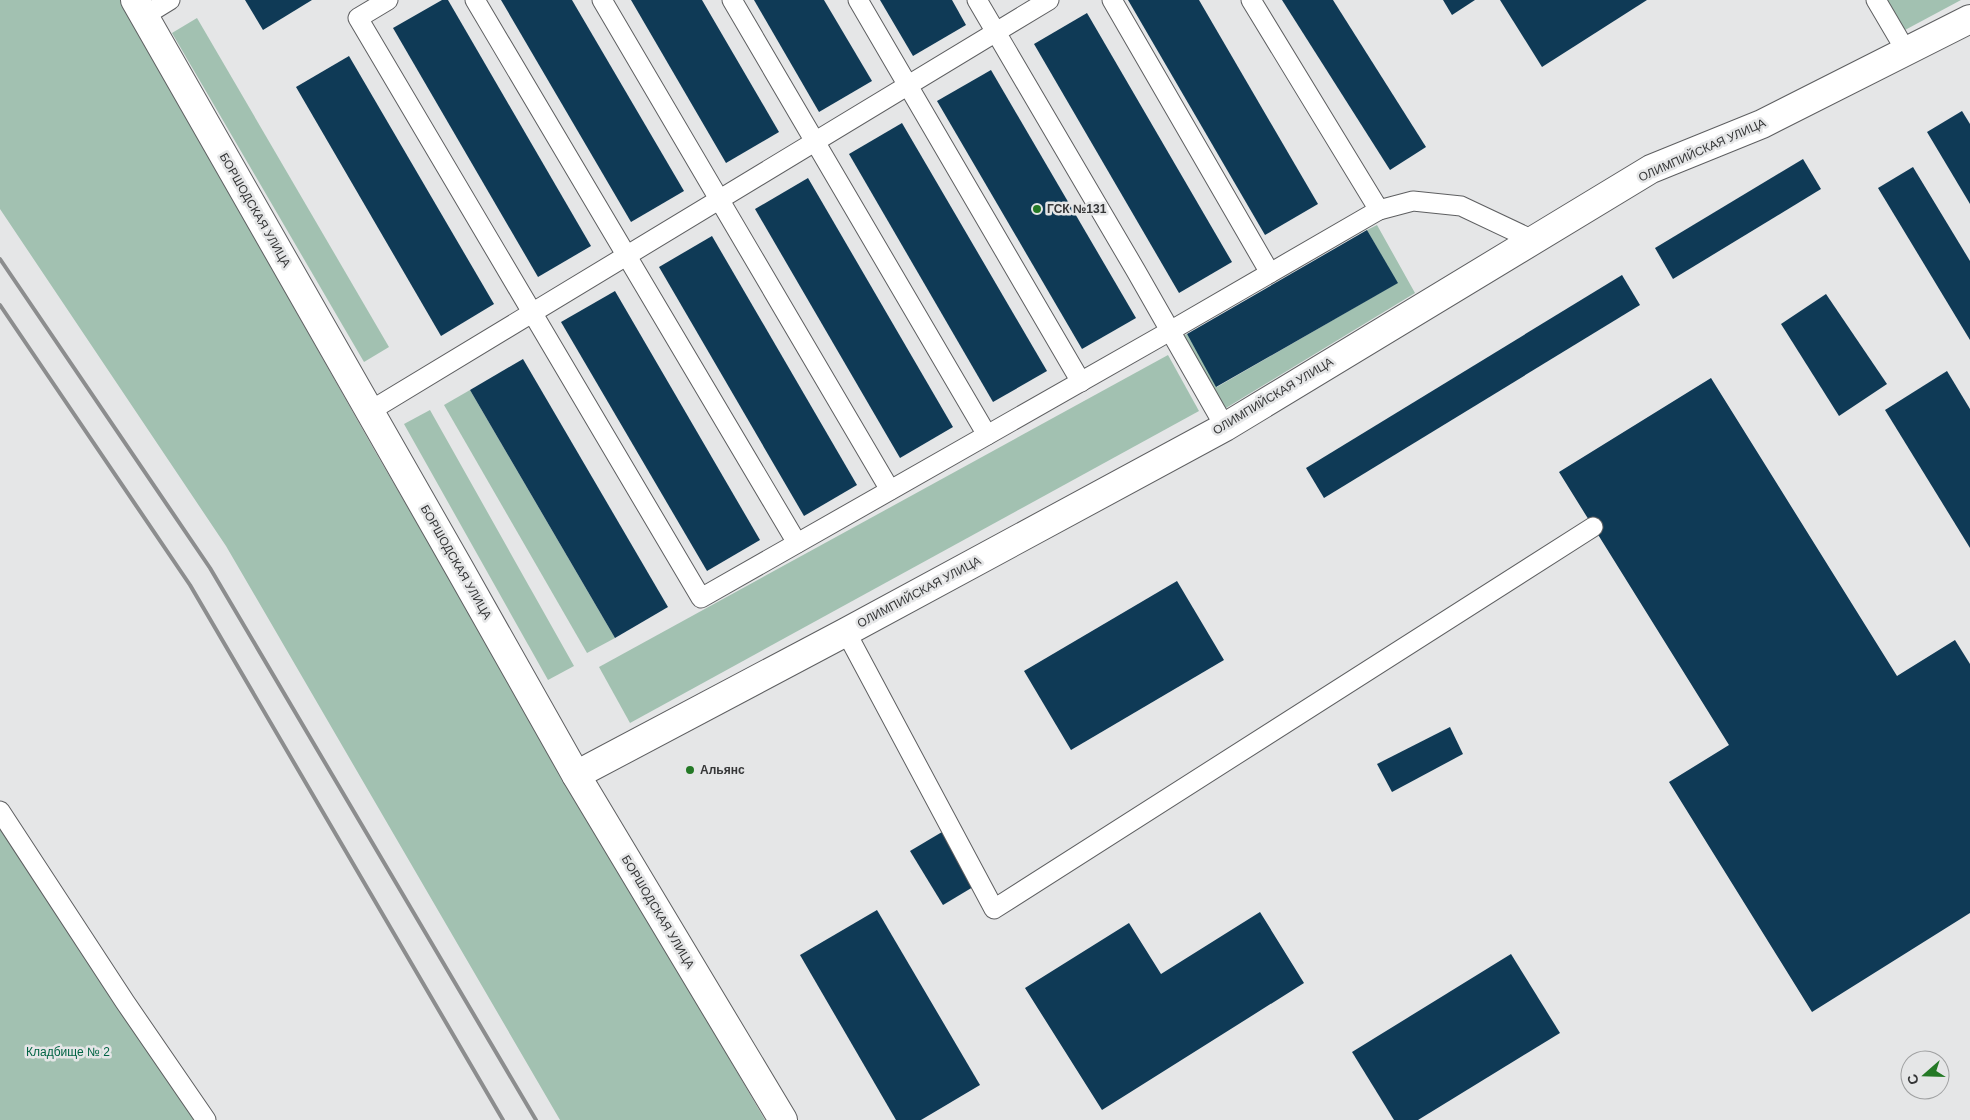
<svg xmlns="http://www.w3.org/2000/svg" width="1970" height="1120" font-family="Helvetica,sans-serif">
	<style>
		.green { fill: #a2c1b1 }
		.building { fill: #0f3a56 }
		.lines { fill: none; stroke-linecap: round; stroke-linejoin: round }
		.lane-casing { stroke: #5e5f61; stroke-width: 21 }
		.street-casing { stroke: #5e5f61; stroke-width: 30 }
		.secondary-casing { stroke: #5e5f61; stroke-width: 30 }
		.lane { stroke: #fff; stroke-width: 19 }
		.street { stroke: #fff; stroke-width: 28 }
		.secondary { stroke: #fff; stroke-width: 28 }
		.rail { stroke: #8c8d8e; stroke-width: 4 }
		.poi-dot { fill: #247926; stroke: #e5e6e7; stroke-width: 2 }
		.labels { text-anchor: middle; stroke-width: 5; stroke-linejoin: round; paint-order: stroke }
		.street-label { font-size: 12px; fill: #353637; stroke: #e5e6e7 }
		.poi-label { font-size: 12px; font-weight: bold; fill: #353637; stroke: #e5e6e7; text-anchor: start }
		.park-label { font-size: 12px; fill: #006444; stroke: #e5e6e7 }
	</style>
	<rect width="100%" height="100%" fill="#e5e6e7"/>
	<g class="green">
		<path d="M0,0h120l256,453 389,667h-205l-334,-574 -226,-337z"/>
		<path d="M1887,0h74l-56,30z"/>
		<path d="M197,18l192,329 -25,15 -192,-329z"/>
		<path d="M1377,225l38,68 -194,118 -41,-73 7,-4 30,53 180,-104 -30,-53z"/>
		<path d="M1168,355l31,56 -569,312 -31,-56z"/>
		<path d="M470,390l145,248 -28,15 -143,-248z"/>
		<path d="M430,410l144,256 -26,14 -144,-256z"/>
		<path d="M0,827l195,293h-195z"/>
	</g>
	<g class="building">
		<path d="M245,0h67l-49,30z"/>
		<path d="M442,0h6l143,246 -53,31 -145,-249z"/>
		<path d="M501,0h71l112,191 -53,31z"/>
		<path d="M631,0h71l77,132 -53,31z"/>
		<path d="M754,0h70l48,81 -53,31z"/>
		<path d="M880,0h72l14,25 -53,31z"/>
		<path d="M1128,0h71l119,204 -53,31z"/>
		<path d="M1282,0h51l93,147 -36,23z"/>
		<path d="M1443,0h32l-23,15z"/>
		<path d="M1500,0h147l-105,67z"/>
		<path d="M1087,13l145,249 -53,31 -145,-249z"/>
		<path d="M349,56l145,248 -53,32 -145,-249z"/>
		<path d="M991,70l145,248 -54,31 -145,-248z"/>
		<path d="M1962,111l8,13v80l-43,-72z"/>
		<path d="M902,123l145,248 -54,31 -144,-248z"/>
		<path d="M1803,159l18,30 -148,90 -18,-31z"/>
		<path d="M1913,167l57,94v79l-92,-152z"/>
		<path d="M808,178l145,249 -53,31 -145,-249z"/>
		<path d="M1367,230l31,53 -182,104 -29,-53z"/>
		<path d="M712,236l145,249 -53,31 -145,-249z"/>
		<path d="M1622,275l18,30 -316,193 -18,-30z"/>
		<path d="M615,291l145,249 -53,31 -146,-249z"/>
		<path d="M1826,294l61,90 -48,32 -58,-92z"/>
		<path d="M523,359l145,248 -53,31 -145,-248z"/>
		<path d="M1947,371l23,38v139l-85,-138z"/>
		<path d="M1711,378l186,298 58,-36 15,24v249l-158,99 -143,-230 60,-37 -170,-273z"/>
		<path d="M1177,581l47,79 -153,90 -47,-79z"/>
		<path d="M1450,727l13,27 -71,38 -15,-28z"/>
		<path d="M942,832l31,55 -30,18 -33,-54z"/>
		<path d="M877,910l103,175 -59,35h-25l-96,-165z"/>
		<path d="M1260,912l44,71 -202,127 -77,-122 104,-65 32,51z"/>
		<path d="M1511,954l49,79 -142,87h-24l-42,-68z"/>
	</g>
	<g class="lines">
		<g class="lane-casing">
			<g id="lane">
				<path d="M388,0l-30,18 343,580 469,-267 209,-121"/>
				<path d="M475,0l322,543"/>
				<path d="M602,0l288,490"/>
				<path d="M732,0l255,435"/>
				<path d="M858,0l223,382"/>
				<path d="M977,0l159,271 89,156"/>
				<path d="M1112,0l158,273"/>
				<path d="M1251,0l128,210 34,-9 48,5 72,34"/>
				<path d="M1876,0l30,51"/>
				<path d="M144,16l26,-16"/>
				<path d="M370,411l679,-411"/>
				<path d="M846,632l148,277 599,-382"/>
				<path d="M0,811l125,191 81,118"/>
			</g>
		</g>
		<g class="street-casing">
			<path id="street" d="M576,775l270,-143 379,-205 426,-258 111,-45 208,-105"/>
		</g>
		<g class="secondary-casing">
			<path id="secondary" d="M135,0l323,566 118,209 207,345"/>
		</g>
		<use href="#lane" class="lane"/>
		<use href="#street" class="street"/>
		<use href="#secondary" class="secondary"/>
		<g class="rail">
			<path d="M0,259l210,309 326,552"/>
			<path d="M0,305l190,280 313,535"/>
		</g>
	</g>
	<g class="poi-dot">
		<circle cx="1037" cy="209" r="5"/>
		<circle cx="690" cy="770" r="5"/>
	</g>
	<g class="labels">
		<g class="street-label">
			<text transform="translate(1702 150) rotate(-24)" y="4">ОЛИМПИЙСКАЯ УЛИЦА</text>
			<text transform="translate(255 210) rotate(60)" y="4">БОРШОДСКАЯ УЛИЦА</text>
			<text transform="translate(1273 396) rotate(-31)" y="4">ОЛИМПИЙСКАЯ УЛИЦА</text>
			<text transform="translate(456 562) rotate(60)" y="4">БОРШОДСКАЯ УЛИЦА</text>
			<text transform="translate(919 592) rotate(-28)" y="4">ОЛИМПИЙСКАЯ УЛИЦА</text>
			<text transform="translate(658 912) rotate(59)" y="4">БОРШОДСКАЯ УЛИЦА</text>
		</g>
		<g class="poi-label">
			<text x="1047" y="213">ГСК №131</text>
			<text x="700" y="774">Альянс</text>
		</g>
		<g class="park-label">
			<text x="68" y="1056">Кладбище № 2</text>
		</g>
	</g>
	<g transform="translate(1925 1075) rotate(250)"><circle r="24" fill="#e5e6e7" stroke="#9fa0a1"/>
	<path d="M0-4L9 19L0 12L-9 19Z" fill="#247926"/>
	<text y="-8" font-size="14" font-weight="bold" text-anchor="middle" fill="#353637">С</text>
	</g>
</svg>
